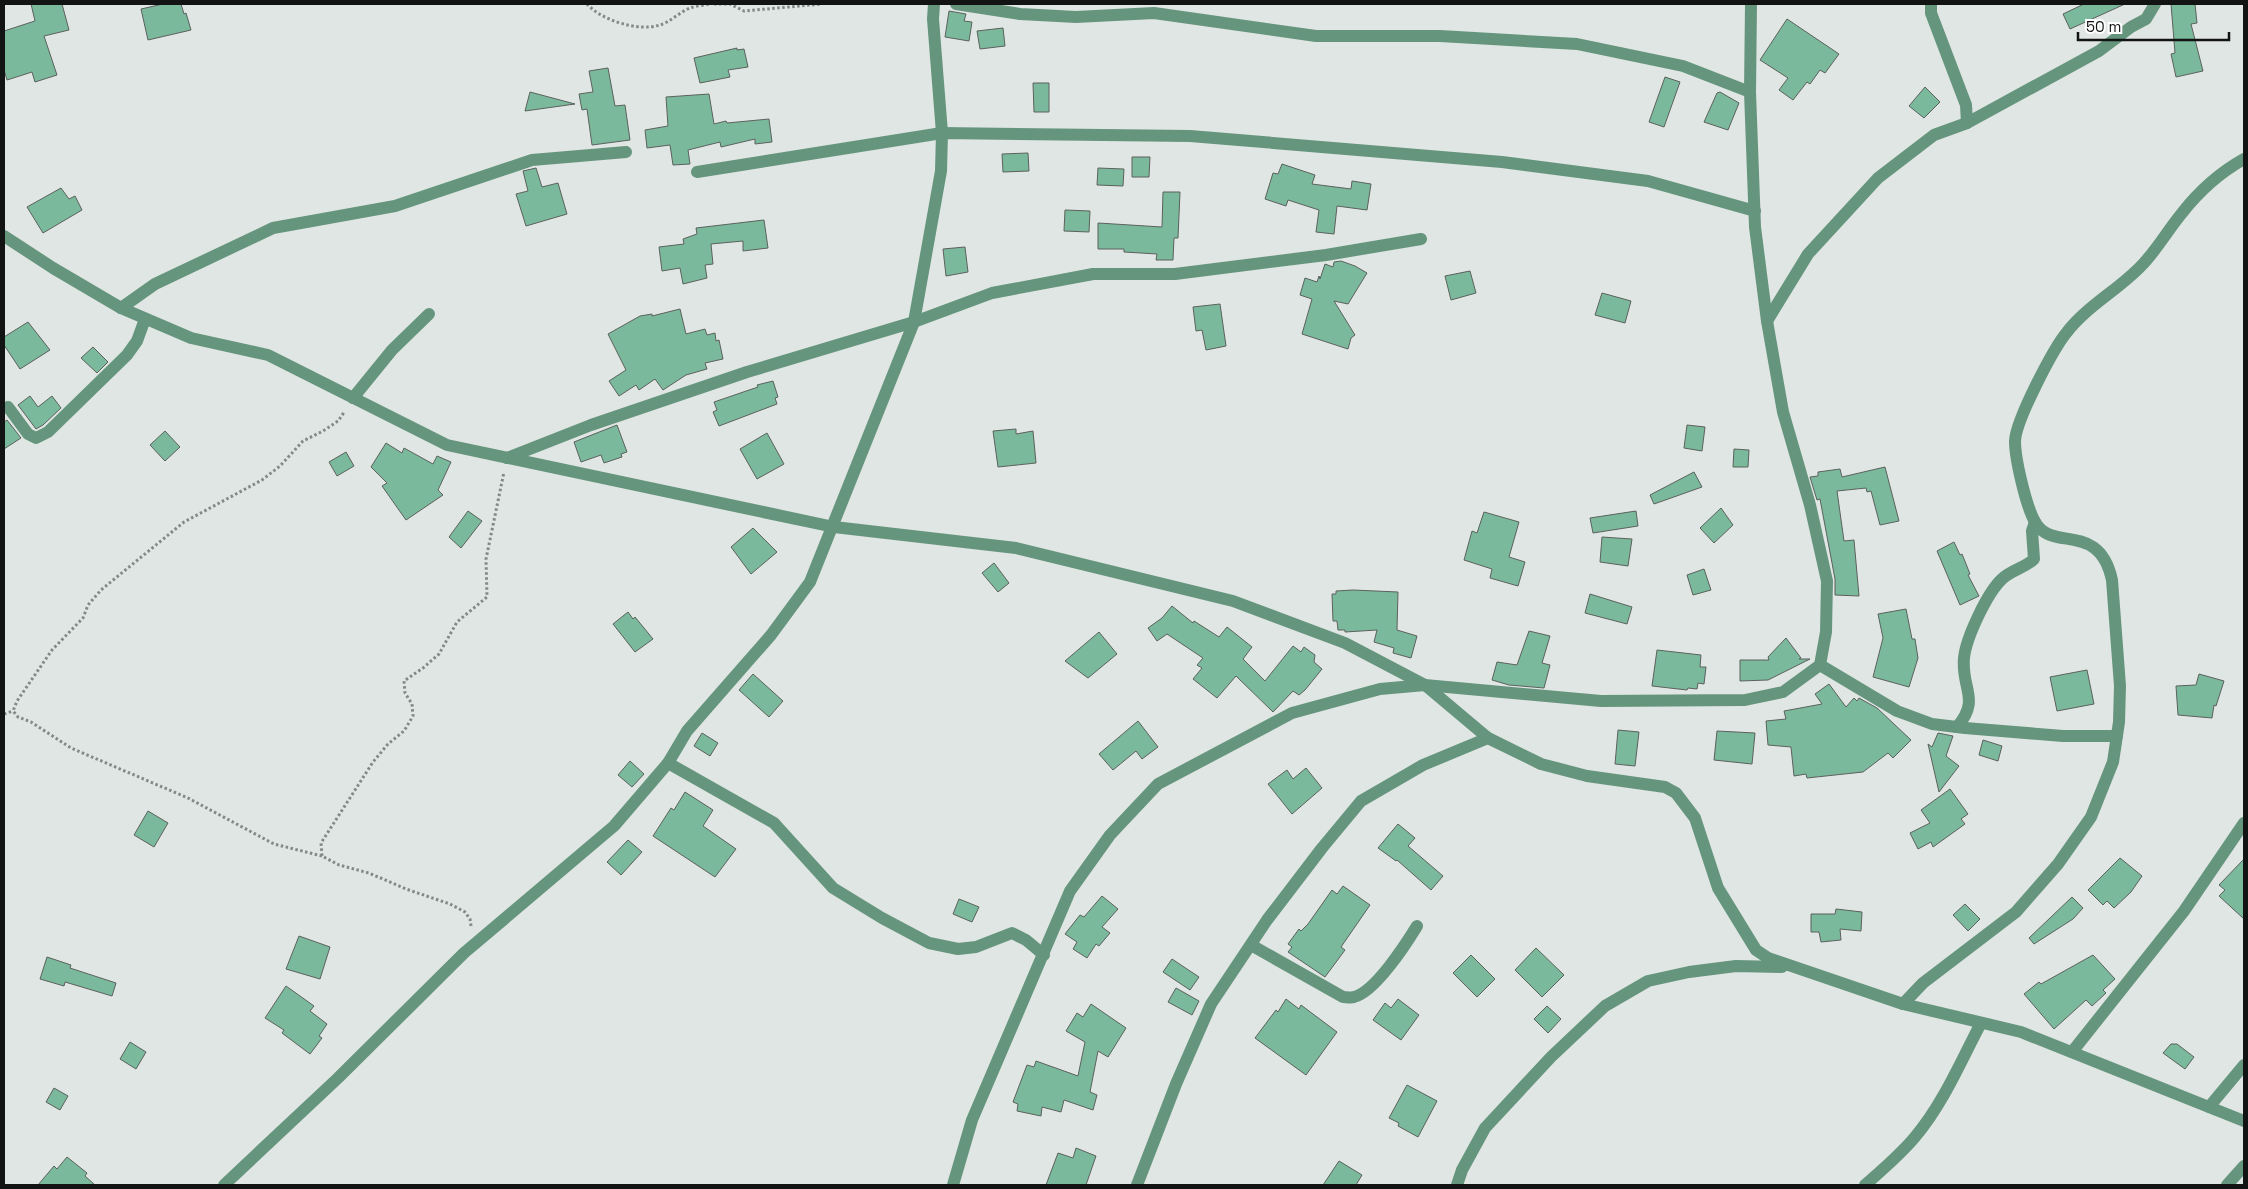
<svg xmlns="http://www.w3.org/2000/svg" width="2248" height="1189" font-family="'Space Grotesk',sans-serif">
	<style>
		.building { fill: #7ab99b; stroke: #5c615e }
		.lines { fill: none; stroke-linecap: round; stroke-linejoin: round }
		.path { stroke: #848987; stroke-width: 3; stroke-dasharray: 2.5 2.5; stroke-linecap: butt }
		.minor { stroke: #66957e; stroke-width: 12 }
	</style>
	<rect width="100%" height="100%" fill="#e0e6e3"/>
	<g class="building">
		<path d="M31,4h31l7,26 -25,6 13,39 -22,7 -3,-10 -25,8 -3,-10v-39l31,-10z"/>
		<path d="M163,4h18l3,10 2,-1 5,17 -43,10 -7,-31z"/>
		<path d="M2084,4h41l-55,25 -7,-15z"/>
		<path d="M2171,4h24l2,19 -6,1 12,47 -27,6 -5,-23 4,-1z"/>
		<path d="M949,11l17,3 -2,7 8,1 -3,19 -24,-4z"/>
		<path d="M1787,19l52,35 -14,19 -5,-3 -10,14 -3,-2 -14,18 -14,-10 9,-12 -28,-18z"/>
		<path d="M1003,28l2,18 -25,3 -3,-18z"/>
		<path d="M737,48v2l7,-1 4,18 -20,3 2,7 -30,6 -6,-25z"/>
		<path d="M608,68l7,38 10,-1 5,35 -38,5 -5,-36 -5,1 -3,-16 14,-2 -4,-21z"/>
		<path d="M1665,77l15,5 -16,45 -15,-5z"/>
		<path d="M1033,83h16v29h-15z"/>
		<path d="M1925,87l15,15 -16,16 -15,-12z"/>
		<path d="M530,92l45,12 -50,7z"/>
		<path d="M1720,92l19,11 -11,27 -24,-8 13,-29z"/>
		<path d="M709,94l5,30 12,-3 1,2 42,-4 3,23 -17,2v-5l-34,8 -1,-5 -32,8 2,14 -17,1 -3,-20 -23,3 -2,-18 23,-4 -2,-29z"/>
		<path d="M1028,153l1,18 -26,1 -1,-18z"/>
		<path d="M1132,157h18l-1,20h-17z"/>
		<path d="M1282,164l33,11 -3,9 39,5 1,-8 19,3 -4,26 -30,-4 -3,28 -18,-2 3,-22 -31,-10 -2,6 -21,-7 8,-26 5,1z"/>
		<path d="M536,168l6,19 16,-4 9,31 -41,12 -10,-32 12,-3 -5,-20z"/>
		<path d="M1098,168l26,1 -1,17 -26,-1z"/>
		<path d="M61,188l8,11 6,-3 7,14 -39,23 -16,-26z"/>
		<path d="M1163,192h17l-2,46h-4l-1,22h-17l1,-6 -33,-2v-3h-26v-26l64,4z"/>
		<path d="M1065,210l25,1 -1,21 -25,-1z"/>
		<path d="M764,220l4,28 -25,3v-10l-32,3 2,20 -8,1 2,13 -24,6 -3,-16 -18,3 -3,-24 25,-3 -1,-5 14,-5 -1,-6z"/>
		<path d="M965,247l3,25 -22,4 -3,-27z"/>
		<path d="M1341,261l14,5 12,7 -19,31 -14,-3 21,34 -4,3 -3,11 -46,-15 10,-35 -12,-4 5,-17 12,4 2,-6 1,3 5,-15 8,3 1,-5z"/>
		<path d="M1470,271l6,22 -25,7 -6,-24z"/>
		<path d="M1602,293l29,8 -6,22 -30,-8z"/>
		<path d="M1220,304l6,42 -20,4 -4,-20 -6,1 -3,-24z"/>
		<path d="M680,309l6,25 19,-5 2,6 8,-2 1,8 3,-1 4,19 -18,4 2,6 -21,6 -23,15 -8,-11 -16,11 -3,-5 -17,11 -10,-15 17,-11 -18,-36 32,-18 12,-2v2z"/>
		<path d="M28,322l22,28 -30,19 -16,-24v-8z"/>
		<path d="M93,347l15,15 -11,11 -16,-15z"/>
		<path d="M773,381l5,16 -3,1 2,6 -58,22 -6,-14 4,-2 -3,-8 44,-15 -1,-2z"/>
		<path d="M30,396l8,11 14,-11 9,12 -18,17 -7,4 -18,-24z"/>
		<path d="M7,420l14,18 -17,11v-27z"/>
		<path d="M617,425l10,27 -6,2 1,3 -18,6 -3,-8 -20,7 -7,-20z"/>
		<path d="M1687,425l18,2 -3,24 -18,-3z"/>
		<path d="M1016,429v5l17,-3 3,32 -38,4 -5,-36z"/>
		<path d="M165,431l15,16 -15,14 -15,-16z"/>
		<path d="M767,433l17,31 -27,15 -17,-30z"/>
		<path d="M386,443l16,10 2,-5 29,16 4,-8 14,6 -13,28 5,5 -37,25 -24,-34 5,-3 -16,-16z"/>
		<path d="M1734,449l15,1 -1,17h-15z"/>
		<path d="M346,452l8,14 -17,10 -8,-14z"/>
		<path d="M1885,467l14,54 -19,4 -9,-34 -4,1 -1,-4 -29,3 7,50 10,-1 5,56 -24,-1v-16l-15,-80 -3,1 -7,-23 8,-1v-4l22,-3 2,8z"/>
		<path d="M1694,472l8,15 -48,17 -4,-9z"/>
		<path d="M1721,508l12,17 -19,18 -14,-15z"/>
		<path d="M468,511l14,10 -21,27 -12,-11z"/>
		<path d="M1636,511l2,15 -45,7 -3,-15z"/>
		<path d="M1484,512l35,10 -10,35 16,5 -7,24 -28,-8 2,-9 -28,-9 8,-29 5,2z"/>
		<path d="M753,528l24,24 -26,22 -20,-27z"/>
		<path d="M1602,537l30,2 -4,27 -28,-4z"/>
		<path d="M1954,542l6,13 2,-1 8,20 -2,1 11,21 -19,9 -23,-54z"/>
		<path d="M994,563l15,20 -11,9 -16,-19z"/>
		<path d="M1704,569l7,21 -18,5 -6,-20z"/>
		<path d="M1353,590l45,2 -1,38 20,6 -6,22 -18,-5 1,-5 -20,-6 3,-12 -32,2v-2h-7l-1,-9h-4l-1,-27h4v-3z"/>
		<path d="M1590,594l42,13 -5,17 -42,-11z"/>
		<path d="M1172,606l21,17 1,-2 25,16 8,-10 25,20 -9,12 22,22 28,-35 8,6 3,-5 11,8 -1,7 8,7 -17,21 -6,5 -6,-4 -20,21 -37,-36 -19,22 -24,-19 9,-11 -5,-3 6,-7 -36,-24 -10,7 -9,-13 14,-10z"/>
		<path d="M1906,609l6,30h3l3,19 -9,29 -36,-10 10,-39 -5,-24z"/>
		<path d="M628,612l5,7 2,-2 18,22 -18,13 -22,-28z"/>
		<path d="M1529,631l21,5 -8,27 8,2 -6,23 -35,-3 -17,-5 5,-18 20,3z"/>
		<path d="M1099,632l18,22 -29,24 -23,-17z"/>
		<path d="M1786,638l15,20 -2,1h11l-42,21 -28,1v-21h29l-1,-3z"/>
		<path d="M1657,650l44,5 -1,12h6l-2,17 -6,-1 -1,6 -9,-1 -1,2 -35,-4z"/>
		<path d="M2087,670l7,34 -37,7 -7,-34z"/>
		<path d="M753,674l30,27 -14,16 -30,-27z"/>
		<path d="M2199,674l25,7 -8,25 -2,-1 -2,13 -34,-3 -2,-29 20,-1z"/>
		<path d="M1829,684l17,23 8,-9 3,3 2,-3 18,10 34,32 -18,18 -5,-5 -25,19 -56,6 -1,-4 -12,2 -3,-29 -23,-2 -2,-24 20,-2 -2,-8 38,-7 -7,-10z"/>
		<path d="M1138,721l20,26 -16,12 -6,-8 -23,19 -14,-16z"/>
		<path d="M1618,730l21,2 -4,34 -20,-2z"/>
		<path d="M1717,731l38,2 -3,31 -38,-4z"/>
		<path d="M702,733l16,10 -8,13 -16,-10z"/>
		<path d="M1938,733l15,3 -7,20 13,10 -20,26 -11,-48 4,3z"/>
		<path d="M1983,740l19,6 -4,15 -19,-6z"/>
		<path d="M630,761l14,13 -12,13 -14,-12z"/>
		<path d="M1306,768l16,20 -30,26 -24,-30 19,-14 6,9z"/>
		<path d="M1950,789l18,25 -7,5 4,5 -32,23 -2,-5 -13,7 -8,-16 20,-10 -9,-13z"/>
		<path d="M685,792l28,18 -10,16 33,23 -21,28 -62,-41 18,-28 3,2z"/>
		<path d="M148,811l20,12 -14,24 -20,-12z"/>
		<path d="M1398,824l17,14 -7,8 35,30 -12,14 -34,-30 -1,1 -18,-13z"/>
		<path d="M628,840l14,12 -21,23 -14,-13z"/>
		<path d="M2120,858l22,18 -11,16 -17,16 -7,-7 -4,4 -15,-15z"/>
		<path d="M2244,859v60l-25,-23 6,-6 -6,-5z"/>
		<path d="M1343,886l27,19 -29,42 4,3 -20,27 -37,-25 4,-5 -4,-3 11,-15 2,2 7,-7 24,-34 5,4z"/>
		<path d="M1102,896l16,13 -16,18 8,6 -11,13 -3,-2 -9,14 -14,-9 4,-7 -12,-8 15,-19 4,2z"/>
		<path d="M2072,897l11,11 -10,11 -39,25 -5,-6z"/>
		<path d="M959,899l20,8 -7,15 -19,-8z"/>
		<path d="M1965,904l15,15 -12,12 -15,-16z"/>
		<path d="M1836,909l26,3 -1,19 -21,-2 1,11 -20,2 -2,-10h-8v-18h24z"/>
		<path d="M299,936l31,11 -10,32 -34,-10z"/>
		<path d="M1536,948l28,27 -22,22 -27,-27z"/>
		<path d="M1471,955l24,24 -18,18 -24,-24z"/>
		<path d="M2093,955l22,24 -12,11 3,3 -14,13 -6,-6 -32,29 -30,-35 15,-12 2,2z"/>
		<path d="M47,957l24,8 -1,3 46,15 -4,13 -47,-14 -1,4 -24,-7z"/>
		<path d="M1172,959l27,18 -9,13 -27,-18z"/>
		<path d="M286,986l28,20 -4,5 17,13 -8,12 3,2 -12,16 -28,-21 2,-3 -19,-12z"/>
		<path d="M1176,988l23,13 -7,14 -24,-13z"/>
		<path d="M1286,999l13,10 2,-4 36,27 -31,43 -51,-37 21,-28 2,2z"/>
		<path d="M1398,999l21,16 -18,25 -28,-20 12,-17 6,5z"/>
		<path d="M1091,1004l35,24 -18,29 -10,-6 -8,41 7,3 -4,15 -29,-10 -3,12 -19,-5 -1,9 -24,-5 1,-7 -5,-2 14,-37 7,2 2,-6 42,15 7,-34 -19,-11 11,-18 6,4z"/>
		<path d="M1547,1006l14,13 -13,14 -14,-14z"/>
		<path d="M130,1042l16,10 -10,17 -16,-10z"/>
		<path d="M2171,1044h6l17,13 -9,12 -22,-16z"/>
		<path d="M1407,1085l30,16 -19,36 -20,-11 1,-3 -10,-5z"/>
		<path d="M54,1088l14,8 -8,14 -14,-8z"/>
		<path d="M1076,1148l20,8 -10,29h-40l12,-32 15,5z"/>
		<path d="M67,1157l20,16 -2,3 10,9h-57l16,-19 3,3z"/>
		<path d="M1339,1161l23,14 -6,10h-33z"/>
	</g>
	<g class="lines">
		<g class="path">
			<path d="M587,4c14,16 51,28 73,21 10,-3 20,-13 30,-17 6,-2 14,-3 20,-4"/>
			<path d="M714,4h16l14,7 78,-7"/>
			<path d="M4,714l9,-3"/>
			<path d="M322,856l-48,-12 -86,-46 -117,-50 -40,-26 -13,-5 -5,-6 4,-10 35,-51 31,-32 5,-13 13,-15 83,-68 78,-42 18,-14 23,-25 20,-10 15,-10 7,-10"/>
			<path d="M471,926l-1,-7 -5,-7 -15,-8 -44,-15 -37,-16 -30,-8 -17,-9 -1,-13 52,-81 15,-18 16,-13 9,-15 -1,-12 -7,-11 -1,-12 19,-13 16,-14 18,-32 30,-25 -1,-38 18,-87"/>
		</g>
		<g class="minor">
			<path d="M956,4l64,10 56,3 78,-4 162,23h124l137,8 106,22 67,26"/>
			<path d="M1931,4v9l35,92 1,18"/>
			<path d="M697,172l245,-39 248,3 312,26 146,19 107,30"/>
			<path d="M4,236l49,32 68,40 70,30 77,17 179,90 387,82 182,21 217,53 112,42 80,42 63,53 53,26 46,12 78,11 11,6 19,25 23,70 38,62 12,8 135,46 118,28 223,89"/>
			<path d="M121,308l34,-24 118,-56 122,-22 137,-46 94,-8"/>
			<path d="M1767,321l41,-67 70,-76 56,-43 33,-12 132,-72 32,-24 15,-8 9,-15"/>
			<path d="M353,398l39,-48 37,-36"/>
			<path d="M8,407l20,27 8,4 12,-6 79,-77 10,-14 8,-22"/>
			<path d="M507,458l84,-33 156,-53 167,-50 78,-29 101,-19h82l151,-19 95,-16"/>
			<path d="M1820,665l77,46 35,13 33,4 98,8h54"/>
			<path d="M1957,727c24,-28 4,-38 7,-69 2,-20 23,-65 38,-79 9,-9 23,-11 32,-20l-2,-28 3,-9"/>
			<path d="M668,763l106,60 59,65 49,30 47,25 29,6 18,-2 36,-14 14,7 18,15"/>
			<path d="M1251,945l92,52c3,0 8,1 11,0 21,-5 52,-53 63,-71"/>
			<path d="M1903,1004l20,-21 93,-71 42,-48 33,-47 22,-55 6,-40 1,-36 -8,-106c-13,-60 -60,-27 -77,-58 -9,-16 -20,-63 -20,-81 1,-21 38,-92 52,-109 21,-27 53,-43 76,-68 15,-16 25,-34 39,-51 18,-23 37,-40 62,-54"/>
			<path d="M2072,1052l112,-141 60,-88"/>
			<path d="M2209,1107l35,-42"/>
			<path d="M224,1185l114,-107 126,-125 150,-127 54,-63 19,-32 84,-96 39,-53 104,-260 27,-151 1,-38 -9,-114 1,-15"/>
			<path d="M953,1185l19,-65 98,-229 40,-56 48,-51 134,-71 88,-24 45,-4 176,16 144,-1 38,-8 37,-27 6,-33 1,-51 -17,-76 -27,-93 -16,-91 -12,-94 -5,-135 1,-88"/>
			<path d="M1137,1185l39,-101 35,-80 56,-84 55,-72 39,-47 62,-36 65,-27"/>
			<path d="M1457,1185l5,-15 23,-42 66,-71 54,-51 43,-25 41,-9 47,-6 46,1"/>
			<path d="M1865,1185c17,-15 35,-30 50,-48 28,-33 46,-76 66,-114"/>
			<path d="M2227,1185l17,-19"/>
		</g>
	</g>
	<rect width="2248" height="1189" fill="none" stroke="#121413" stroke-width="10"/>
	<path d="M2078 32v8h151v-8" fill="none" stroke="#121413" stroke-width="2.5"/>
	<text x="2086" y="32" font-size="15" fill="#121413" stroke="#ffffff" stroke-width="4" paint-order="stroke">50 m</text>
</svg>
